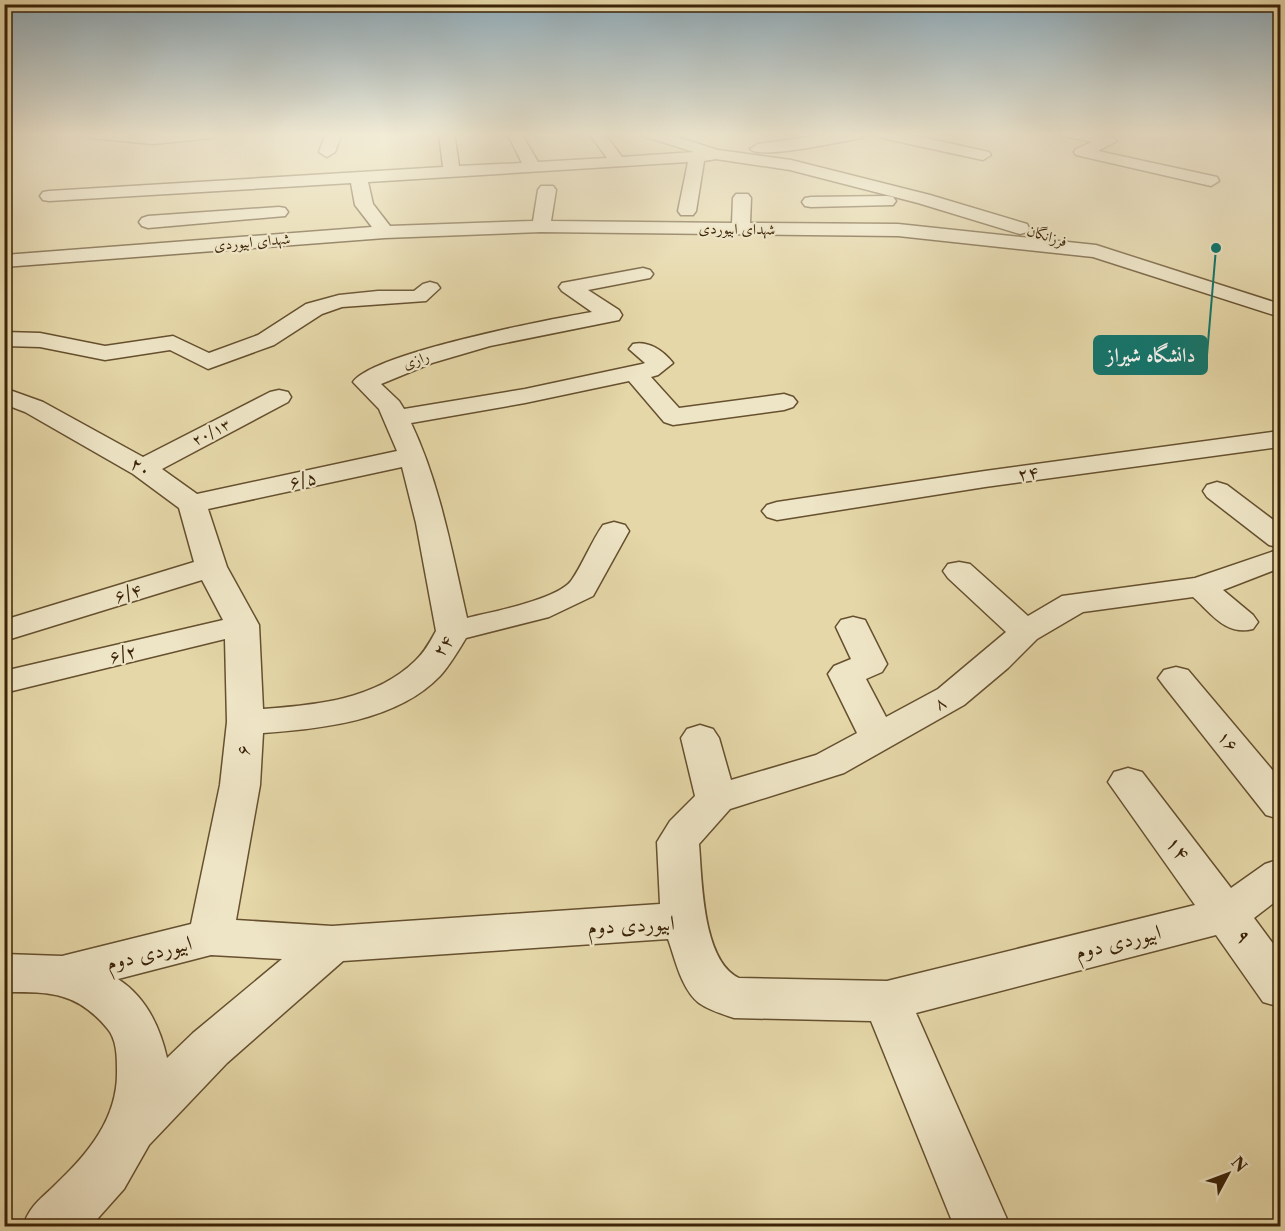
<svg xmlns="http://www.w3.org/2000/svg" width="1285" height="1231" font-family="'Libre Caslon Text',Amiri,serif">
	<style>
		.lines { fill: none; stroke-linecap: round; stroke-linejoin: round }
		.minor-casing { stroke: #66502f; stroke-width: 3 }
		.minor { fill: #eee5c6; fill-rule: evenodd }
		.labels { text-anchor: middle; stroke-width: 4.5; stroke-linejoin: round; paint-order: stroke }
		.far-street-label { font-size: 15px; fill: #3b2307; stroke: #eee5c6 }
		.street-label { font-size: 18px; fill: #3b2307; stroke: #eee5c6 }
		.near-street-label { font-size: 21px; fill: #3b2307; stroke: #eee5c6 }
		.leader { fill: none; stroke: #0f766e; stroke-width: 2 }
		.callout-dot { fill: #0f766e; stroke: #eee5c6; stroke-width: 2 }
		.callout { fill: #0f766e; stroke: #0f766e; stroke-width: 2 }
		.callout-label { font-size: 20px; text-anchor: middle; font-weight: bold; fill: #fff }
	</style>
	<rect width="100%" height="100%" fill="#e5d7a8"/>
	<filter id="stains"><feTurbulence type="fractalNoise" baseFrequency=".00333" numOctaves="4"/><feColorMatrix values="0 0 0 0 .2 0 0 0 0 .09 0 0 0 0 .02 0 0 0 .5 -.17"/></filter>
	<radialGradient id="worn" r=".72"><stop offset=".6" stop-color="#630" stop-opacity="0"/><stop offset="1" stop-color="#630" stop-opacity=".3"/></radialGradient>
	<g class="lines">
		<g class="minor-casing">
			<g id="minor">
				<path d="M83,133h137l-8,5 -59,6 -62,-6z"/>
				<path d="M326,133h16l-7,19 -8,5 -8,-5z"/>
				<path d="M439,133h15l5,33 63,-3 -15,-30h14l17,29 69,-4 -18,-25h15l18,24 72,-5 -51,-16 -3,-3h24l54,17 73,10 139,35 97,29 2,4 -2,4 -7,2 -102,-31 -128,-33 -74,-11 -12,2 -8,50 -3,4h-12l-3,-4 10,-49 -320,20 5,22 17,22 143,-5 5,-31 3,-4h12l3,4 -5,31 181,2 1,-25 3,-4h12l3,4 -1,25 148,1 198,21 184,59v13l-187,-60 -195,-21 -357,-4 -156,6 -381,29v-12l368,-28 -17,-22 -4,-22 -302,18 -6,-1 -3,-4 3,-4 6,-1 394,-24z"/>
				<path d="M837,133h32l-8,5c-18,3 -101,22 -111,11l8,-5z"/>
				<path d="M874,133h29l86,19 2,3 -8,5 -101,-22z"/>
				<path d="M1061,133h30l23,5 3,3 -19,10 119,26 2,4 -8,5 -135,-31 -2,-3 2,-3 16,-7 -29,-6z"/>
				<path d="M887,196l6,1 3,4 -3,4 -82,2 -6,-1 -3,-4 3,-4 6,-1z"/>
				<path d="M279,207l6,1 3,4 -3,4 -137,12 -6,-2 -3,-4 3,-4 6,-2z"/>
				<path d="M643,268l7,2 3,4 -3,4 -62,12 31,20 3,5 -3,5 -129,26 -58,17 -51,21 18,17 5,8 121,-20 117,-25 3,-1 -16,-14 4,-5c15,-4 31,7 40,19l-15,12 -7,2 28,31 105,-14 9,3 4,5 -4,5 -9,3 -111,15 -9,-3 -35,-41 -104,22 -114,20c29,61 41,129 56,195 24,-6 89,-18 104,-37 12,-17 20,-39 32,-56l11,-3 11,3 4,6 -36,65 -44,21 -83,21c-8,13 -16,27 -26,38 -43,45 -119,53 -177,57l-3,52 -24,135 96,6 328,-22 -3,-62 13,-21 25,-25 -14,-58 6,-9 13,-4 13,4 6,9 12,42 85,-25 41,-22 -29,-59 6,-8 17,-7 -15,-32 5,-7 12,-3 12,3 22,44 -5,8 -16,7 20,38 52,-28 68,-57 -58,-54 -5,-7 5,-7 11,-2 11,2 58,52 34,-20 133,-18 85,-29v19l-57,22 30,25 5,7 -5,7c-27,7 -41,-15 -60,-32l-110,15 -46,27 -29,29 -44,37 -120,68 -114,36 -31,35c3,35 3,117 40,134l148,3 308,-76 -87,-123 6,-10 14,-4 14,4 89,116 34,-24 15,-5v39l-26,20 26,35v54l-17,-5 -47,-67 -300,78 94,213h-56l-83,-205 -137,-3c-12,-4 -25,-8 -35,-15 -18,-14 -24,-45 -31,-64l-325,22 -116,102 -78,82 -25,44 -33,37h-68c7,-21 18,-27 33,-42 32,-30 62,-66 61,-113 0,-14 0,-32 -10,-43 -31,-37 -58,-36 -103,-36v-38l58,2 129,-32 29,-139 7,-63 -2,-83 -221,54v-22l219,-51 -21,-40 -198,61v-21l190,-58 -15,-54 -46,-34 -108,-62 -21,-8v-16l39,14 100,55 127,-65 9,-2 9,2 3,5 -3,5 -126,67 35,25 200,-43 -18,-42 -26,-27c20,-29 198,-63 239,-70l-30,-21 -3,-4 3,-4zM402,467l14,56 20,108c-6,11 -12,22 -21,30 -40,39 -100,44 -152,48l-4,-84 -32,-58 -19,-58zM211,955l71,4 -89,74 -26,25c-7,-31 -21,-61 -49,-79z"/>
				<path d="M430,282l7,2 3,4 -14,13 -84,6 -20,7 -48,31 -66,24 -38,-19 -65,10 -65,-13 -36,-1v-14l36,1 65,13 68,-10 36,17 49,-18 48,-31 33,-9 39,-4h36l9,-7z"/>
				<path d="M1280,431v16l-295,40 -208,33 -10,-3 -5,-6 5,-6 10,-3 208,-31z"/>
				<path d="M1217,482l10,3 53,40v23l-11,-3 -62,-48 -4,-6 4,-6z"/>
				<path d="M1176,667l12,3 92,109v40l-14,-4 -102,-129 -6,-8 6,-8z"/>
			</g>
		</g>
		<use href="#minor" class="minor"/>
	</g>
	<linearGradient id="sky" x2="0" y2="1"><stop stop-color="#8faab8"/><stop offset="0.44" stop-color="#f3edd8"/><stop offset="1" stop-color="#f3edd8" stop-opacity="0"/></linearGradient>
	<rect width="1285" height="305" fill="url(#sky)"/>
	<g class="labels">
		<g class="far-street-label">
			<text transform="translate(737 229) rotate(1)" y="5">شهدای ابیوردی</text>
			<text transform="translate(1047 236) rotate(17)" y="5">فرزانگان</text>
			<text transform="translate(252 242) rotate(-5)" y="5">شهدای ابیوردی</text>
			<text transform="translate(416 360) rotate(-19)" y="5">رازی</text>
			<text transform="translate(211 432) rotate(-27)" y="5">۲۰/۱۳</text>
		</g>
		<g class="street-label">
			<text transform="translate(141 467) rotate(32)" y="6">۲۰</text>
			<text transform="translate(1028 473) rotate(-8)" y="6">۲۴</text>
			<text transform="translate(303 480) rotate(-12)" y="6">۶/۵</text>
			<text transform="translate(128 593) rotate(-17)" y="6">۶/۴</text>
			<text transform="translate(443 646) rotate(-55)" y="6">۲۴</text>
			<text transform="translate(123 654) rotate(-14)" y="6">۶/۲</text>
			<text transform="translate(940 703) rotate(-30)" y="6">۸</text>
			<text transform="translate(1228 741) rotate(50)" y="6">۱۶</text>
			<text transform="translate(243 750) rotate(-86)" y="6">۶</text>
		</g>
		<g class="near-street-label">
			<text transform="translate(1178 848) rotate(53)" y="7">۱۴</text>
			<text transform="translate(631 925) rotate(-3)" y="7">ابیوردی دوم</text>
			<text transform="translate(1244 936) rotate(55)" y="7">۹</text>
			<text transform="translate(1118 942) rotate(-14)" y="7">ابیوردی دوم</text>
			<text transform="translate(149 953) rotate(-14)" y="7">ابیوردی دوم</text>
		</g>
	</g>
	<path class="leader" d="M1216 248L1207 355"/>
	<circle class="callout-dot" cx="1216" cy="248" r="6"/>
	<rect class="callout" x="1094" y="336" width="113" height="38" rx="6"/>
	<g class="callout-label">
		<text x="1151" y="362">دانشگاه شیراز</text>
	</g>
	<rect width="1285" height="1231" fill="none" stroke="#e5d7a8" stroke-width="24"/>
	<rect x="6" y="6" width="1273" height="1219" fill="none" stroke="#3b2307" stroke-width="3"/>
	<rect x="12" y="12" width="1261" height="1207" fill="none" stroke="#3b2307" stroke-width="1.5"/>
	<g transform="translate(1228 1174) rotate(49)" stroke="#eee5c6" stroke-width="4.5" paint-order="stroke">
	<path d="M0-4.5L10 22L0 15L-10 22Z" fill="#3b2307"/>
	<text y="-9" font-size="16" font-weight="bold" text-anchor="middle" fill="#3b2307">N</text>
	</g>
	<rect width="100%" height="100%" filter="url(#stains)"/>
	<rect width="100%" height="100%" fill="url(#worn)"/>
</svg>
